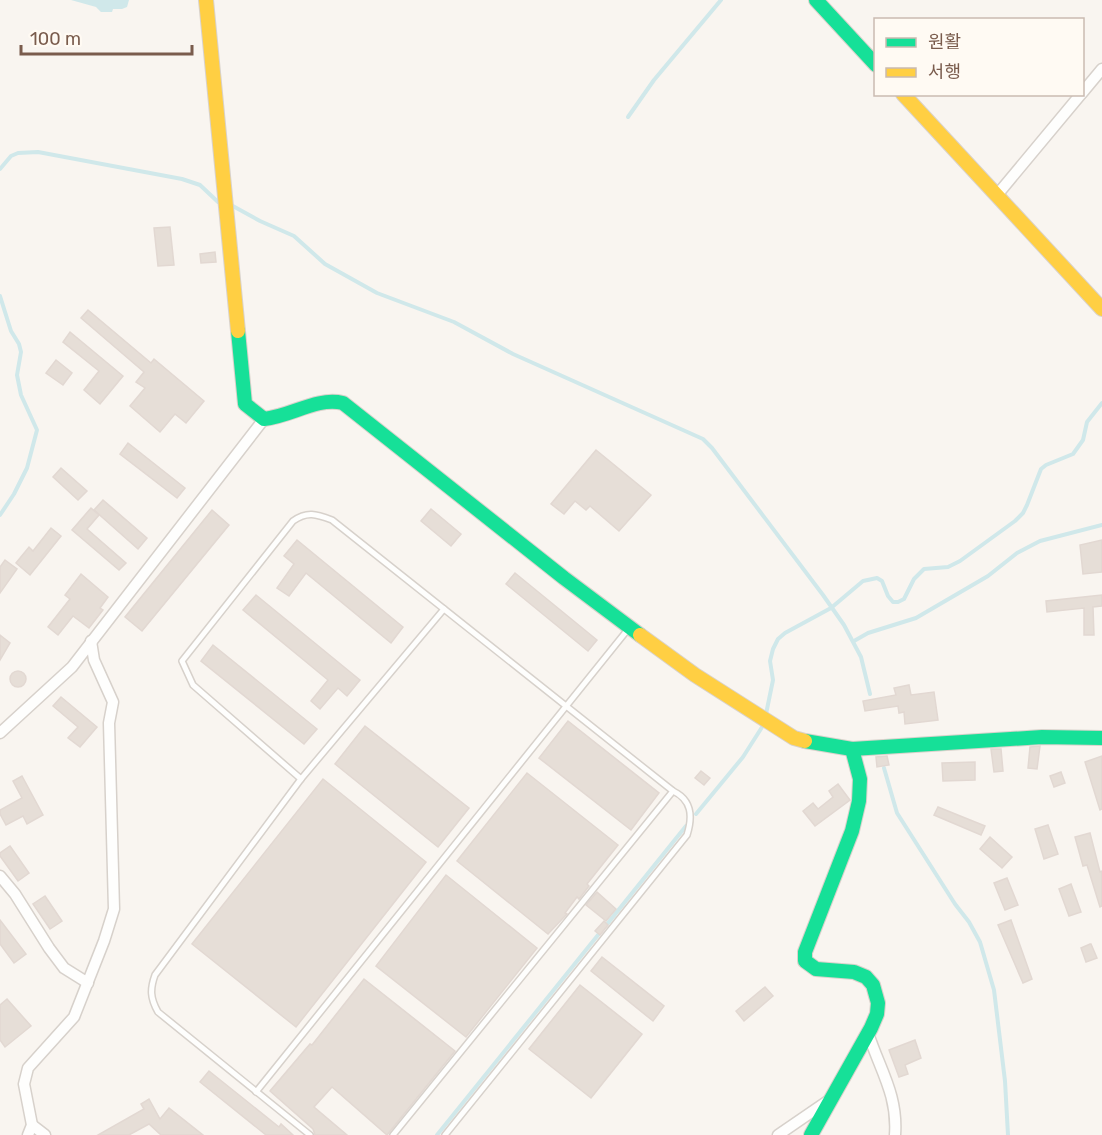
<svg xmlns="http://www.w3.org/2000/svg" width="1102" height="1135" font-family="Rubik,'Noto Sans KR',sans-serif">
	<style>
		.water { fill: #d0e8ea }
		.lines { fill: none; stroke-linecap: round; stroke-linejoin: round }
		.stream { stroke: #d0e8ea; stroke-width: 4 }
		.building { fill: #e6ded7; stroke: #e2d8d2; stroke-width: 1.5 }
		.lane-casing { stroke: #d7d1cb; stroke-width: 8 }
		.street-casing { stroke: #d7d1cb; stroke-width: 13 }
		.fast-casing { stroke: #d9d2cb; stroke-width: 16 }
		.slow-casing { stroke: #d9d2cb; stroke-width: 16 }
		.lane { stroke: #fefefd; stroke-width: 5 }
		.street { stroke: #fefefd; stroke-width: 10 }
		.fast { stroke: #16e098; stroke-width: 14 }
		.slow { stroke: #ffcf43; stroke-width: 14 }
	</style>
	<rect width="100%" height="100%" fill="#f9f5f0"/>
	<path class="water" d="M71,0h58l-2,7 -5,2h-9l-1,3h-11l-5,-5z"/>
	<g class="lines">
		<g class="stream">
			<path d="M628,117l26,-37 67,-80"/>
			<path d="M0,169l11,-13 7,-3 20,-1 144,27 18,6 18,17"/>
			<path d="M231,205l29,16 34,15 31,28 52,29 77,29 59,32 190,85 9,9 111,147 21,30 17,32 9,37"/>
			<path d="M0,296l11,35 8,13 2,8 -4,23 4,20 16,35 -10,38 -13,26 -14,21"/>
			<path d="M854,641l14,-8 48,-15 72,-42 29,-23 23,-12 62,-16"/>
			<path d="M766,714l7,-34 -3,-19 3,-12 5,-10 7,-6 46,-25 32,-27 14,-3 5,3 6,15 5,6h5l6,-3 10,-20 10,-10 24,-2 12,-6 55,-40 8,-8 4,-8 14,-36 5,-4 27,-11 10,-14 4,-18 15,-19"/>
			<path d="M884,768l13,45 58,91 14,18 11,20 14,48 11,91 3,54"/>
			<path d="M696,814l47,-57 21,-33"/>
			<path d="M608,923l78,-97"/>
			<path d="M437,1135l161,-200"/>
		</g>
	</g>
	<g class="building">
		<path d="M170,227l4,38 -16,1 -4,-38z"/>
		<path d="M215,252l1,10 -15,1 -1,-9z"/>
		<path d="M88,310l63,53 3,-4 50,42 -18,22 -11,-9 -15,18 -30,-26 15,-18 -9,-6 8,-10 -63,-54z"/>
		<path d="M70,332l53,44 -23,28 -16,-14 15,-19 -36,-29z"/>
		<path d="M56,360l16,13 -9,12 -17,-12z"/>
		<path d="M128,443l57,45 -8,10 -57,-44z"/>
		<path d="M596,450l55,45 -32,36 -29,-25 -4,4 -11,-9 -11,13 -13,-10z"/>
		<path d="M61,468l26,23 -9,9 -25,-23z"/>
		<path d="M103,500l44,38 -9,11 -44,-39z"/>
		<path d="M91,508l8,7 -12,14 39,34 -7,7 -47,-40z"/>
		<path d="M431,509l30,25 -10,12 -30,-25z"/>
		<path d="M212,510l17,15 -87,106 -17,-14z"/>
		<path d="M51,528l10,8 -31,39 -14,-12 13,-16 4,4z"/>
		<path d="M297,540l106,87 -12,16 -85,-70 -17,23 -12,-8 17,-24 -10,-8z"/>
		<path d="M1102,540v32l-19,2 -3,-29z"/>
		<path d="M5,560l12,9 -17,24v-26z"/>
		<path d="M515,573l82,67 -9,11 -82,-67z"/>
		<path d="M81,574l27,23 -8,11 3,2 -14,18 -16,-12 -15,19 -10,-8 22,-28 -5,-4z"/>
		<path d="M256,595l104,85 -13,16 -9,-8 -18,21 -9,-8 17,-21 -85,-70z"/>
		<path d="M1102,595v11l-9,1 1,28h-10v-27l-37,4 -1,-11z"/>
		<path d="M0,635l10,8 -10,17z"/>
		<path d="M213,645l104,84 -13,15 -103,-83z"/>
		<circle cx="18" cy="679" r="8"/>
		<path d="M909,685l2,10 23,-3 4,28 -33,4 -1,-12 -5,1 -1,-7 -33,5 -2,-10 33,-6 -2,-7z"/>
		<path d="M61,697l36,30 -17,20 -12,-9 10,-11 -25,-21z"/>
		<path d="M568,721l91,72 -28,37 -92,-72z"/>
		<path d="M365,726l104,82 -31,39 -103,-83z"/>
		<path d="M1040,746l-3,23 -9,-1 2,-21z"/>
		<path d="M991,749h10l2,22 -9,1z"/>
		<path d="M887,756l2,9 -12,2 -1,-10z"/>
		<path d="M1102,756v53l-2,1 -15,-48z"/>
		<path d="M975,762v18l-32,1 -1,-18z"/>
		<path d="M701,771l9,7 -6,7 -9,-7z"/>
		<path d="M1061,772l4,11 -11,4 -4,-11z"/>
		<path d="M527,773l91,72 -31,39 2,2 -10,13 -2,-2 -12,16 2,1 -19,20 -91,-73z"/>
		<path d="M22,776l21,39 -16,9 -4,-8 -17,9 -6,-11v-4l22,-12 -9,-17z"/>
		<path d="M323,779l103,83 -130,165 -104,-83z"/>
		<path d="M838,784l12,16 -35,26 -12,-15 10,-8 5,6 15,-12 -4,-6z"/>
		<path d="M938,807l47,19 -4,9 -47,-20z"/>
		<path d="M1048,825l10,29 -14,5 -9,-30z"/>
		<path d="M1090,833l10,39 2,-1v35l-2,1 -13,-42 -4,1 -8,-29z"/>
		<path d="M990,837l22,20 -10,11 -22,-19z"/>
		<path d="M10,846l19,27 -11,8 -18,-25v-3z"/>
		<path d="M446,875l91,73 -71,89 -90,-71z"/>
		<path d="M1007,878l11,27 -13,5 -11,-27z"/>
		<path d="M1071,884l10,28 -12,4 -10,-27z"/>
		<path d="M597,892l19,17 -10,12 -20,-16z"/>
		<path d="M45,896l17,25 -12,8 -17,-25z"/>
		<path d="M0,920l26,34 -12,9 -14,-19z"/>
		<path d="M1011,920l21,59 -9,4 -25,-58z"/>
		<path d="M604,921l4,4 -8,10 -5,-4z"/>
		<path d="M1090,944h1l6,14 -11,4 -5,-14z"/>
		<path d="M602,957l62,49 -11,15 -62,-50z"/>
		<path d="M364,979l91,72 -68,84 -55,-48 -18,20 33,28h-32l-2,-6 -43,-38 40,-47 2,1z"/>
		<path d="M580,985l62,49 -51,64 -62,-49z"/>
		<path d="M765,987l8,9 -29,25 -8,-10z"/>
		<path d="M7,999l24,27 -26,21 -5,-7v-35z"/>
		<path d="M915,1040l6,18 -16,7 3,9 -9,3 -10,-27z"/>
		<path d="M209,1071l70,56 2,-3 12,11h-27l-66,-53z"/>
		<path d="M149,1099l11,20 9,-11 34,27h-42l-12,-11 -20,11h-31l46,-26 -3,-5z"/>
	</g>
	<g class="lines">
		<g class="lane-casing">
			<g id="lane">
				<path d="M301,779l-108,-94 -11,-24 111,-140c14,-10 23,-7 39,-1l341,271c19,9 20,25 14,44l-242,300"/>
				<path d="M256,1092l373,-464"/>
				<path d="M310,1135l-152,-123c-8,-14 -8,-23 -3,-37l146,-196 143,-170"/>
				<path d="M393,1135l280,-344"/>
			</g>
		</g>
		<g class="street-casing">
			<g id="street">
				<path d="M1082,93l20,-24"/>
				<path d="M997,195l84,-101"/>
				<path d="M0,733l72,-66 192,-248"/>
				<path d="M0,876l15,18 34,54 15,20 24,15"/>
				<path d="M868,1033c12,37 30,62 27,102"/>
				<path d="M32,1125l13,10"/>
				<path d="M28,1135l4,-10 -8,-41 4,-16 46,-51 30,-76 10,-32 -5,-186 4,-21 -19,-42 -3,-19"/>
				<path d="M778,1135l54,-37"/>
			</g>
		</g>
		<g class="fast-casing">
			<g id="fast">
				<path d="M816,0l60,65"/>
				<path d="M238,331l7,73 19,15c28,-3 52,-22 79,-16l221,175 76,57"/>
				<path d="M805,741l47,8 190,-12 60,1"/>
				<path d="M811,1135l60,-107 6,-14 1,-11 -5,-18 -7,-8 -12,-5 -38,-3 -11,-8v-9l47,-121 7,-30 1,-22 -8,-30"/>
			</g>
		</g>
		<g class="slow-casing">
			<g id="slow">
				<path d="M206,0l32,331"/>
				<path d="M903,94l199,215"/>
				<path d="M640,635l55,40 99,63 11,3"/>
			</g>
		</g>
		<use href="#lane" class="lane"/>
		<use href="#street" class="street"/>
		<use href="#fast" class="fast"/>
		<use href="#slow" class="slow"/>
	</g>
	<rect x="874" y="18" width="210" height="78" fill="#fffaf3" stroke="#cabbb1" stroke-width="1.5"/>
	<rect x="886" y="38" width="30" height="9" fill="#16e098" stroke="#cabbb1" stroke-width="1.5"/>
	<text x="928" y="48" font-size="18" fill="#7a5c4d">원활</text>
	<rect x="886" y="68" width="30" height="9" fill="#ffcf43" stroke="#cabbb1" stroke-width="1.5"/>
	<text x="928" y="78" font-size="18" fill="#7a5c4d">서행</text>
	<path d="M21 45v9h171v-9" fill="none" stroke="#7a5c4d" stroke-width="3"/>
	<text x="30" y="45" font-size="18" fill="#7a5c4d" stroke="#fffaf3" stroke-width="4.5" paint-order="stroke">100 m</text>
</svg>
